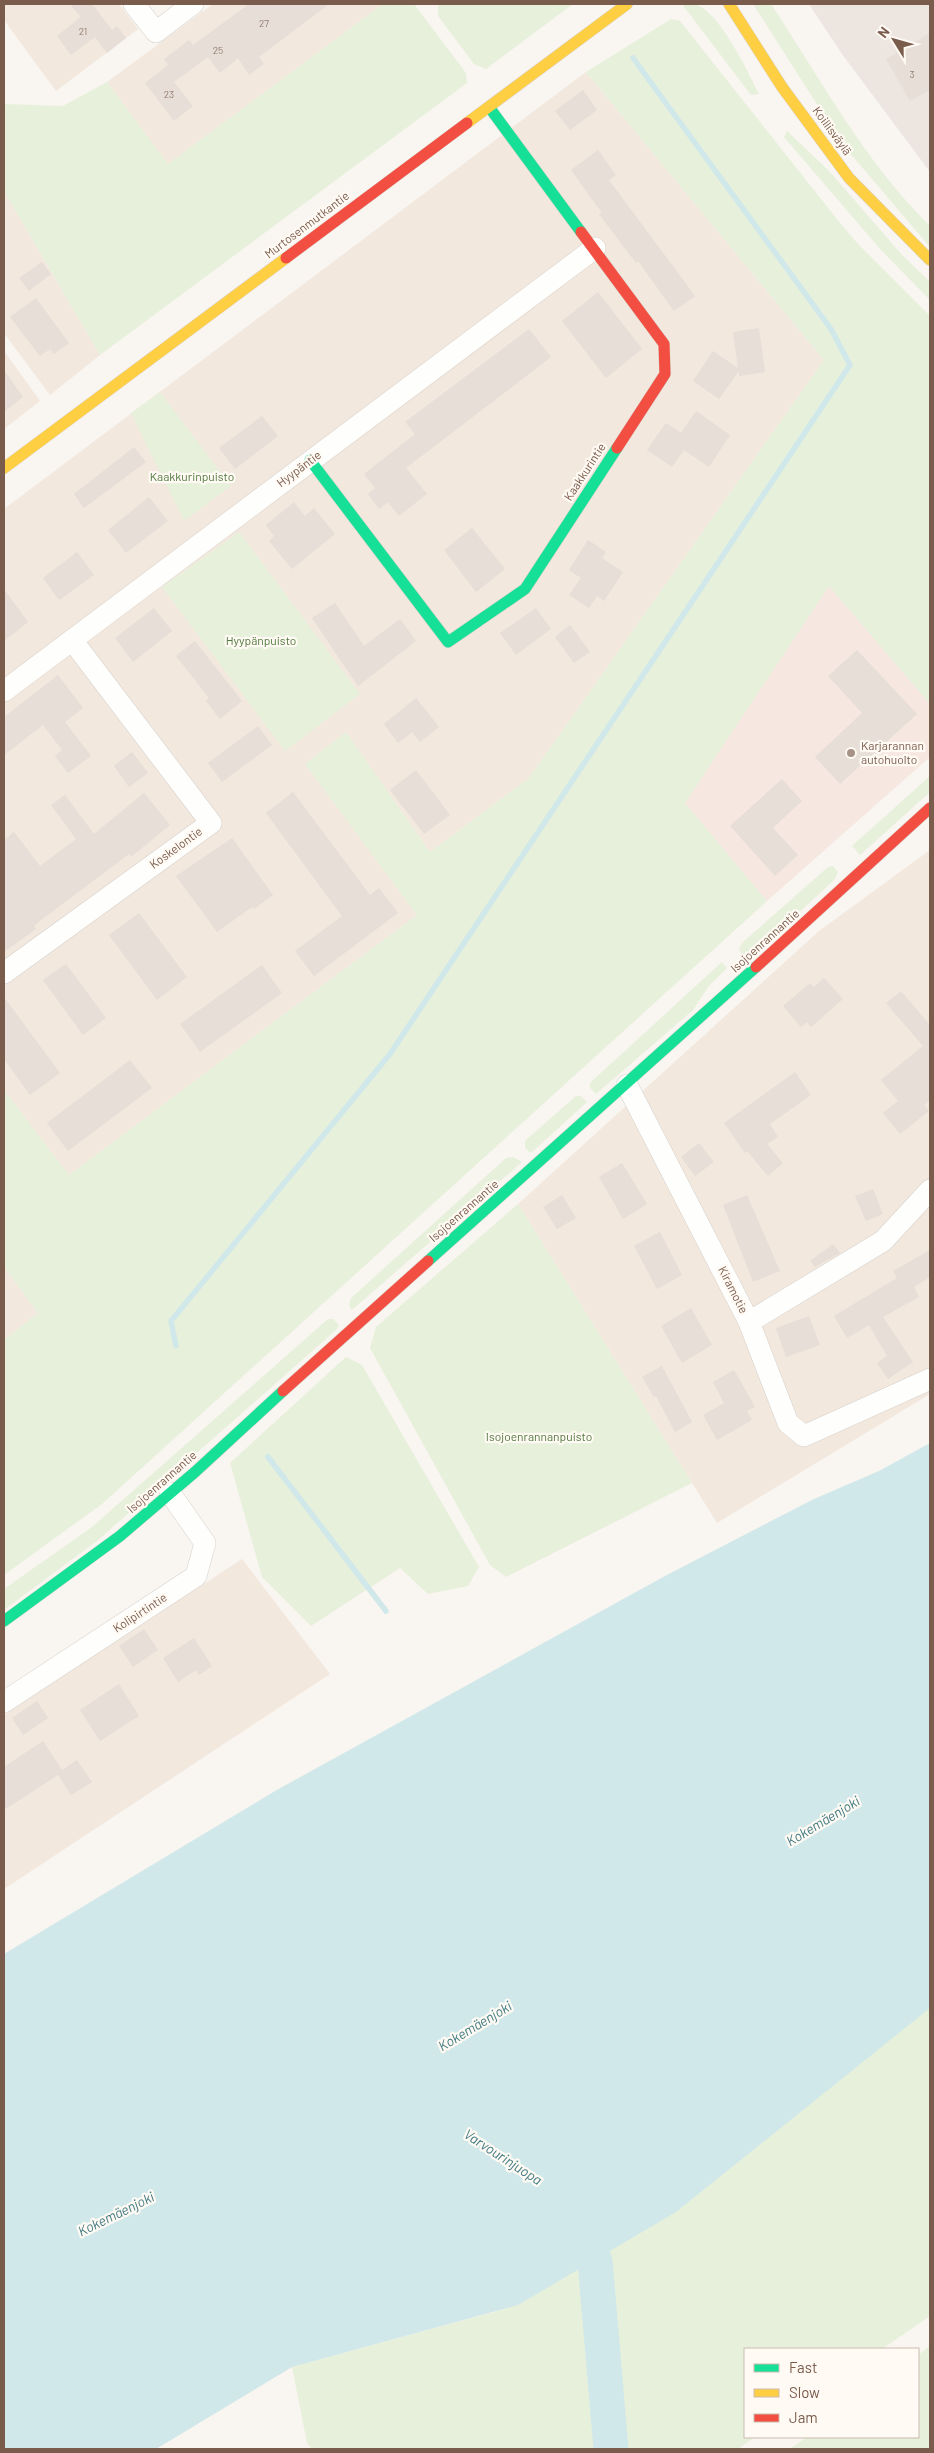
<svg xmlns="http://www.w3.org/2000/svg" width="934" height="2453" font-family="Barlow,sans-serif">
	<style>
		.residential { fill: #f2e8de }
		.commercial { fill: #f6e8e1 }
		.industrial { fill: #ede5e0 }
		.green { fill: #e7f0db }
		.water { fill: #d0e8ea }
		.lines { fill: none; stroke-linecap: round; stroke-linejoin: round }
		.stream { stroke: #d0e8ea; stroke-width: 5.5 }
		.river { stroke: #d0e8ea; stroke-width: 35 }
		.building { fill: #e6ded7 }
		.street-casing { stroke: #d7d1cb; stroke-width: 22 }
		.fast-casing { stroke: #d9d2cb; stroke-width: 12 }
		.slow-casing { stroke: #d9d2cb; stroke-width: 12 }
		.jam-casing { stroke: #d9d2cb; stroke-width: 12 }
		.street { stroke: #fefefd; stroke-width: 21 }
		.fast { stroke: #16e098; stroke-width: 11 }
		.slow { stroke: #ffcf43; stroke-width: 11 }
		.jam { stroke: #f24e42; stroke-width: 11 }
		.poi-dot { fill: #a69286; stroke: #fffaf3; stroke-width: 2 }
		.labels { text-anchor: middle; stroke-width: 4.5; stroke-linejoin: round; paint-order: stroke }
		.number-label { font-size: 10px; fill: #977e72 }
		.street-label { font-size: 12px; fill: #7a5c4d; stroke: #fffaf3 }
		.park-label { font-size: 12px; fill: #537a41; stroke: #fffaf3 }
		.poi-label { font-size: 12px; fill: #7a5c4d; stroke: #fffaf3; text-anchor: start }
		.water-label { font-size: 14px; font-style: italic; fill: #437c86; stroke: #fffaf3 }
	</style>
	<rect width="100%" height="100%" fill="#f9f5f0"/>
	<g class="residential">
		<path d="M4,4h115l19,25 -82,62 -52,-71z"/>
		<path d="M213,4h170l-215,161 -61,-83z"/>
		<path d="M586,72l238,288 -295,418 -99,74 -84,-119 -40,30 111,152 -349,261 -64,-86v-581z"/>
		<path d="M4,191l96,164 -50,40 -46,-62z"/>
		<path d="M4,351l36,50 -36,28z"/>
		<path d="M930,850v544l-213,129 -199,-319 301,-273z"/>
		<path d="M4,1267l34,46 -34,27z"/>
		<path d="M242,1559l88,115 -326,215v-174z"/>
	</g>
	<path class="commercial" d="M829,586l101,118v53l-163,144 -83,-98z"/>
	<path class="industrial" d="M809,4h121v168l-88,-118z"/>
	<g class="green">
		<path d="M383,4h31l52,69 1,10 -367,272 -96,-164v-87l59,2 44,-24 61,82z"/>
		<path d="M438,4h135l-87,65 -12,-5 -36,-48z"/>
		<path d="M682,4c4,0 8,-1 12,0 25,6 54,68 65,90l-8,1z"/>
		<path d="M753,4h18c50,76 94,158 159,222v21l-87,-102z"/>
		<path d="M671,19l9,2 160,202 18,21 72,72v388l-101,-118 -144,217 82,98 -665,603 -98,71v-235l34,-27 -34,-46v-177l65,85 348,-260 -112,-151 41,-32 84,120 99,-74 295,-418 -238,-288z"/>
		<path d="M787,131l42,40 74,85 27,26v18l-49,-50 -97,-113z"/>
		<path d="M160,392l71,94 -47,35 -53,-108z"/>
		<path d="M239,532l121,162 -75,57 -123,-164z"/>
		<path d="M930,776v16l-70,63 -8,-9z"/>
		<path d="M833,866l5,6 -3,7 -74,69 -18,7 -4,-5 3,-7 86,-76z"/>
		<path d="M722,962l5,6 -19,19 -15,23 -97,84 -6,-6v-5z"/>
		<path d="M576,1096h5l6,6 -56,51 -6,-5v-7z"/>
		<path d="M513,1157l9,5 -170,148 -3,-4 2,-8 155,-140z"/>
		<path d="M518,1204l174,279 -186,94 -16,-12 -120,-217 6,-21z"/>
		<path d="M328,1319h5l6,6 -3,5 -239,211 -93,69v-21l88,-62z"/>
		<path d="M346,1357l16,8 117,202 -11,19 -40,8 -28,-26 -89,58 -49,-49 -32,-114z"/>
		<path d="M930,2006v310l-48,33h-137v88h10l-17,12h-426l-5,-6 -15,-76 213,-58z"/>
		<path d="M930,2346v103h-140l17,-12h111v-82z"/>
	</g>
	<path class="water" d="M930,1443v565l-254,204 -158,93 -226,62 -136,82h-152v-495l271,-163 390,-215 149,-77 65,-28z"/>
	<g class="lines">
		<g class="stream">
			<path d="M176,1346l-5,-25 219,-267 460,-689 -19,-36 -198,-271"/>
			<path d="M268,1457l118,154"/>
		</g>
		<path class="river" d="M569,2221l26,40 16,188"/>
	</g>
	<g class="building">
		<path d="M70,4h22l20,26 5,-4 9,12 -19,15 -12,-16 -24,18 -14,-19 24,-19z"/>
		<path d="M249,4h80l-70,53 5,7 -15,11 -11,-17 -18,15 -12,-16 -34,25 19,24 -19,15 -29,-38 23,-18 -4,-6 25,-19 4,5z"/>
		<path d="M930,33v57l-20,11 -24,-42z"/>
		<path d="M583,90l14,20 -27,20 -15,-19z"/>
		<path d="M598,150l18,25 -7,5 86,116 -21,15 -36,-50 -2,2 -37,-49 3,-1 -31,-43z"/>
		<path d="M42,262l9,12 -22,17 -10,-13z"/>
		<path d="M598,292l44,57 -36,29 -44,-57z"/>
		<path d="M36,298l33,45 -15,11 -4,-5 -10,7 -30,-39z"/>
		<path d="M759,328l6,44 -26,4v-5l-20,28 -26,-18 20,-30 25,17 -5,-36z"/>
		<path d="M529,329l22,28 -145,111 21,26 -28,22 -11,-14 -9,7 -11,-15 7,-6 -11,-14 51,-40 -10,-12z"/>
		<path d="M4,370l19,27 -19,15z"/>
		<path d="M696,411l34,24 -21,32 -25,-17 -12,17 -25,-17 19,-27 15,10z"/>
		<path d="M262,416l16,20 -43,33 -16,-21z"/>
		<path d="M134,447l12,15 -62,46 -10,-14z"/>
		<path d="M149,497l19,24 -42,32 -18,-23z"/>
		<path d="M294,502l11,14 9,-8 21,26 -43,35 -23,-28 5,-5 -8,-11z"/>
		<path d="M472,528l33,41 -29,23 -32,-42z"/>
		<path d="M588,540l18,12 -4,6 21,14 -19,29 -7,-5 -8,12 -20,-13 12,-17 -12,-8z"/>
		<path d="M77,552l17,23 -35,25 -16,-22z"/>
		<path d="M4,589l24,33 -24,19z"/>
		<path d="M335,603l29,43 36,-27 16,22 -58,45 -46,-68z"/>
		<path d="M154,608l18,23 -39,31 -18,-24z"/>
		<path d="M536,608l15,21 -35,26 -16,-22z"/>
		<path d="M570,625l20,27 -16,11 -19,-26z"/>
		<path d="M195,641l47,60 -22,18 -14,-18 3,-3 -33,-42z"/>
		<path d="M857,650l60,64 -77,70 -25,-27 47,-44 -34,-37z"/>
		<path d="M58,675l25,33 -18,14 26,34 -23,17 -13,-17 7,-6 -19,-25 -39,30v-38z"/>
		<path d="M416,698l23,29 -19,15 -8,-10 -14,11 -14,-19z"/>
		<path d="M258,726l14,19 -50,37 -14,-19z"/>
		<path d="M132,752l16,21 -19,14 -15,-21z"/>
		<path d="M416,770l34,45 -26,19 -34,-44z"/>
		<path d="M782,779l20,22 -29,27 25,27 -23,21 -45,-50z"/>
		<path d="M293,792l77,103 9,-7 19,25 -84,63 -19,-25 47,-35 -76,-103z"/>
		<path d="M144,793l26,32 -39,32 -2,-3 -88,66 -7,6 2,3 -32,23v-112l10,-8 26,34 36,-27 -25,-34 14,-10 29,39z"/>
		<path d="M232,838l41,57 -19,14 -2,-2 -35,25 -41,-56z"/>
		<path d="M139,913l48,64 -30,23 -48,-65z"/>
		<path d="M66,964l40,54 -23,17 -40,-55z"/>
		<path d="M262,965l20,28 -82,59 -20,-28z"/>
		<path d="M824,978l19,21 -32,28 -4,-5 -6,5 -18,-21 27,-23 4,4z"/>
		<path d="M901,991l29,34v75l-6,5 5,6 -29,23 -17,-21 15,-12 -17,-21 42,-34 -37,-43z"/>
		<path d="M4,997l56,76 -30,22 -26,-36z"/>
		<path d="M130,1060l22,28 -84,63 -21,-28z"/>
		<path d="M795,1072l16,23 -41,29 8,13 -11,7 16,19 -15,13 -21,-25 -2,2 -21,-30z"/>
		<path d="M699,1143l15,19 -19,14 -14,-19z"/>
		<path d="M622,1163l25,41 -24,15 -24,-42z"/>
		<path d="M873,1189l10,25 -17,7 -11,-25z"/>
		<path d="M562,1195l14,23 -19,11 -14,-22z"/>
		<path d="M747,1195l33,76 -27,11 -30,-77z"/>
		<path d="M660,1232l22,43 -25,14 -23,-43z"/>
		<path d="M833,1244l7,9 -25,14 -5,-6z"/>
		<path d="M930,1250v27l-16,10 5,10 -36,20 30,45 -25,17 -11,-16 10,-7 -18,-31 -22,13 -13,-22 63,-38 -4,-7z"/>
		<path d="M691,1308l21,37 -30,18 -21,-37z"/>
		<path d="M809,1316l11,29 -34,12 -10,-29z"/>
		<path d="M662,1366l30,56 -17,10 -19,-36 -2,1 -12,-20z"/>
		<path d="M734,1370l21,37 -8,4 5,9 -35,20 -14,-25 21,-12 -11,-21z"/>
		<path d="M144,1629l14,21 -25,17 -14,-21z"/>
		<path d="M194,1638l18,28 -13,9 -3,-5 -18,12 -15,-24z"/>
		<path d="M119,1684l20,32 -39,25 -20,-31z"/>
		<path d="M37,1701l11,17 -25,17 -11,-17z"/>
		<path d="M43,1741l19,29 15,-10 15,22 -21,13 -13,-20 -54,35v-43z"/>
	</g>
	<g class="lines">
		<g class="street-casing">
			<g id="street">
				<path d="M134,4l22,28 37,-28"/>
				<path d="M4,691l591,-443"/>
				<path d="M4,973l207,-150 -139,-183"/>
				<path d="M627,1085l122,237 39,101 16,13 126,-57"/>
				<path d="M749,1322l134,-81 47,-51"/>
				<path d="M4,1702l192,-126 9,-33 -35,-50"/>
			</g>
		</g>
		<g class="fast-casing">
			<g id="fast">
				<path d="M489,107l92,125"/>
				<path d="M310,460l138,182 77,-53 92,-141"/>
				<path d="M428,1261l328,-294"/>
				<path d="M4,1621l116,-85 75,-64 88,-81"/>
			</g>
		</g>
		<g class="slow-casing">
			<g id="slow">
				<path d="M729,4l53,83 67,91 81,82"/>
				<path d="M467,123l160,-119"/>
				<path d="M4,468l282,-210"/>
			</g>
		</g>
		<g class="jam-casing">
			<g id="jam">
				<path d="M581,232l83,112 1,30 -48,74"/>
				<path d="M286,258l181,-135"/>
				<path d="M756,967l174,-159"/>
				<path d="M283,1391l145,-130"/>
			</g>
		</g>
		<use href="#street" class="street"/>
		<use href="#fast" class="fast"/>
		<use href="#slow" class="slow"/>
		<use href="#jam" class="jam"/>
	</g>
	<circle class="poi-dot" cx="851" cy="753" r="5"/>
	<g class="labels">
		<g class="number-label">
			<text x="264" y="27">27</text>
			<text x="83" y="35">21</text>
			<text x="218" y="54">25</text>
			<text x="912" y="78">3</text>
			<text x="169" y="98">23</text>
		</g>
		<g class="street-label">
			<text transform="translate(832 131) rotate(54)" y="4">Koillisväylä</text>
			<text transform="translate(307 225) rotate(-37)" y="4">Murtosenmutkantie</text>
			<text transform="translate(299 469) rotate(-37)" y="4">Hyypäntie</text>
			<text transform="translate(585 472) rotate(-57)" y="4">Kaakkurintie</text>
			<text transform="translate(176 848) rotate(-36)" y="4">Koskelontie</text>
			<text transform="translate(765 941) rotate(-42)" y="4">Isojoenrannantie</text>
			<text transform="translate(464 1211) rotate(-41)" y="4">Isojoenrannantie</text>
			<text transform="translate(733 1290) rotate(63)" y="4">Kiramotie</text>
			<text transform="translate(162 1482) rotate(-41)" y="4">Isojoenrannantie</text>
			<text transform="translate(140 1613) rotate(-33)" y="4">Kolipirtintie</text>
		</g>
		<g class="park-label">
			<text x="192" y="481">Kaakkurinpuisto</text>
			<text x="261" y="645">Hyypänpuisto</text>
			<text x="539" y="1441">Isojoenrannanpuisto</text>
		</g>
		<g class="poi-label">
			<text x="861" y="750">Karjarannan<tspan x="861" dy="14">autohuolto</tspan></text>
		</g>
		<g class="water-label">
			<text transform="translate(823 1821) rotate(-31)" y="5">Kokemäenjoki</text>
			<text transform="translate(475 2026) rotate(-31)" y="5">Kokemäenjoki</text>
			<text transform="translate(503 2157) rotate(33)" y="5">Varvourinjuopa</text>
			<text transform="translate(116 2214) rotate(-26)" y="5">Kokemäenjoki</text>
		</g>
	</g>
	<rect width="934" height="2453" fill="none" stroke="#7a5c4d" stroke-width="10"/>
	<rect x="744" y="2348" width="175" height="90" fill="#fffaf3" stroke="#cabbb1"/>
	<rect x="754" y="2364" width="25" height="8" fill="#16e098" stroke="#cabbb1"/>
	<text x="789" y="2373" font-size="15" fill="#7a5c4d">Fast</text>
	<rect x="754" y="2389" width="25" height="8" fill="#ffcf43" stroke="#cabbb1"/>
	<text x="789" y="2398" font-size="15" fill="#7a5c4d">Slow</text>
	<rect x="754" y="2414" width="25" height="8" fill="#f24e42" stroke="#cabbb1"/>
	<text x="789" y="2423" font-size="15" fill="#7a5c4d">Jam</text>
	<g transform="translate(894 40) rotate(307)" stroke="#fffaf3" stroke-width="4" paint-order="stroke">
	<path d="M0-4L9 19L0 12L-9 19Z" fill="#7a5c4d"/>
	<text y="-8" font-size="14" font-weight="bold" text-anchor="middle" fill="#7a5c4d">N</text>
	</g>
</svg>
